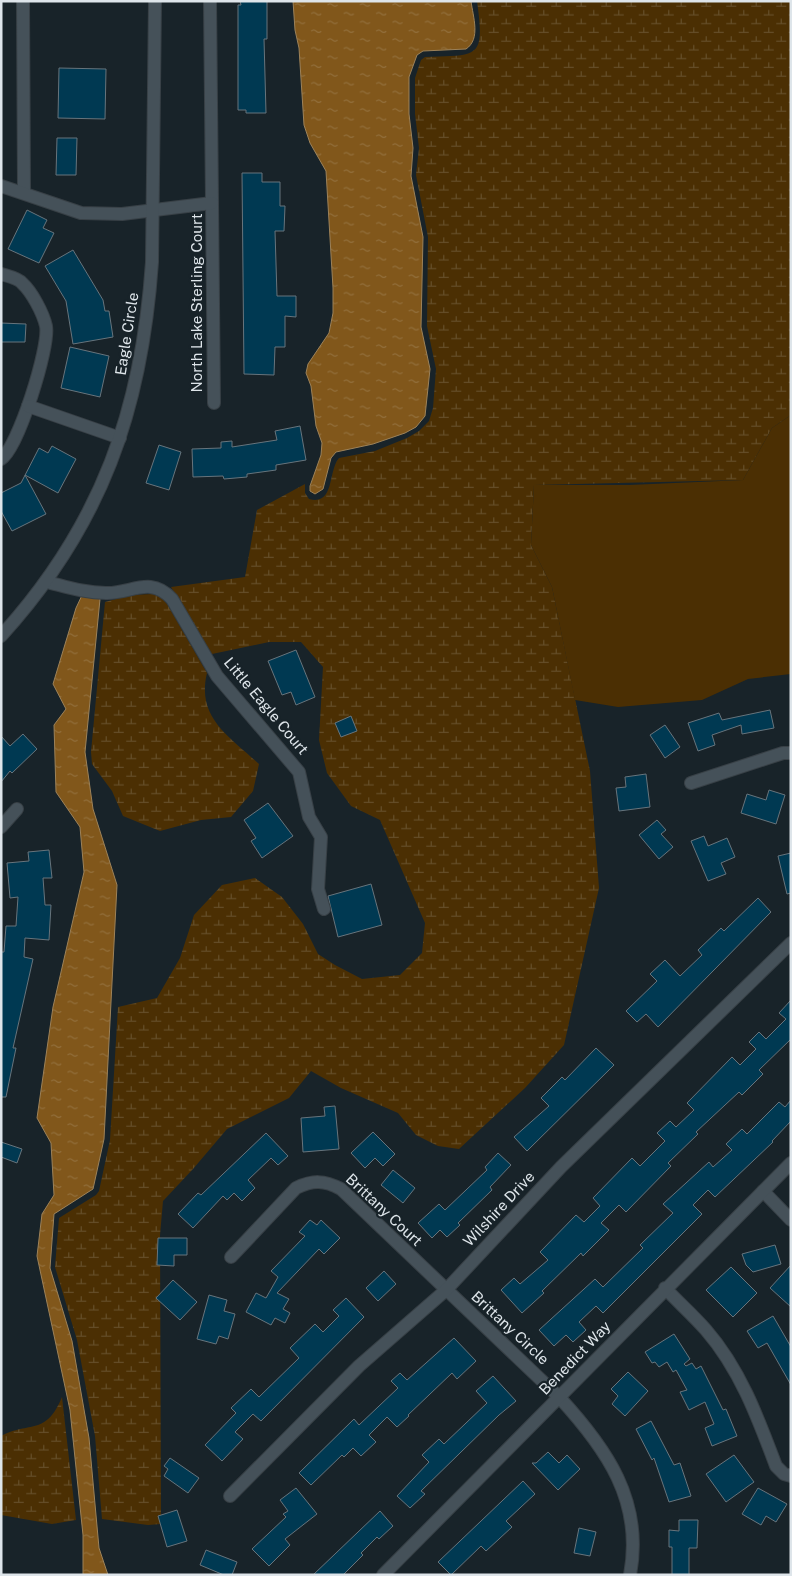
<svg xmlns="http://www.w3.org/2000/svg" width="792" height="1576" font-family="'Public Sans',sans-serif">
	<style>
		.wetland { fill: url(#wetland-marsh) }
		.park { fill: #4b2f03 }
		.water { fill: url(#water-ripples); stroke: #9d8259 }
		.building { fill: #003952; stroke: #67747c }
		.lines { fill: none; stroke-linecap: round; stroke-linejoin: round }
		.minor-casing { stroke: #384046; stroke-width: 14 }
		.minor { stroke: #455159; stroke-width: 12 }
		.labels { text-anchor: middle; stroke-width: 4.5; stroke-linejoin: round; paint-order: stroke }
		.street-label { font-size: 15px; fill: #dee5ea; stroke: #182329 }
	</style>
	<defs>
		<pattern id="wetland-marsh" width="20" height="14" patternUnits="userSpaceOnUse" patternTransform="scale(1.25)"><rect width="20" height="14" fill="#4b2f03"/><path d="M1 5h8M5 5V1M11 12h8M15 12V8" fill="none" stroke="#644d28"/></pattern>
		<pattern id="water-ripples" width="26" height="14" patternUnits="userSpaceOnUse" patternTransform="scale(1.25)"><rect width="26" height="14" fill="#81571b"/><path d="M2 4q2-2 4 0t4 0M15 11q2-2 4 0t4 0" fill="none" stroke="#926f3c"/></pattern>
	</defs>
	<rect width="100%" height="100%" fill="#182329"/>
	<g class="wetland">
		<path d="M477,1h314v414l-19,13 -29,52 -209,5 -3,60 21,42 38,184 9,117 -35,157 -39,43 -66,61 -21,-3 -22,-11 -18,-22 -57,-25 -30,-17 -22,27 -62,31 -34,40 -30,32 -3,34 1,289 -13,1 -46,-6 -7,-83 -18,-96 -22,-73 4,-49 37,-23 3,-4 11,-51 8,-133 39,-9 23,-40 14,-43 28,-30 33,-7 27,19 21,27 15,30 17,11 27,14 38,-4 22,-22 3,-30 -45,-103 -29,-14 -24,-33 -8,-33 4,-73 -22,-25h-32l-57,12 -41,-67 74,-10 12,-67 48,-26v9l4,6c26,7 19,-29 30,-41l36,-7 32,-13 12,-7 10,-10 4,-13 3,-39 -9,-43 1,-89 -12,-62 3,-27 -4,-34v-36l6,-18 4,-3c54,-2 60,2 52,-56z"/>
		<path d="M153,594l7,2 7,8 40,69c-11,45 23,64 52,91l-6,27 -22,26 -30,3 -41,11 -37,-15 -11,-25 -20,-27 -1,-12 14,-150 26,-7z"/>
		<path d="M62,1397l14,123 -24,4 -51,-9v-79c29,-15 45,0 61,-39z"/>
	</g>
	<path class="park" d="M791,415v259l-43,5 -46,21 -84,7 -43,-7 -23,-113 -21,-42 3,-60h95l114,-5 29,-52z"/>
	<g class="water">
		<path d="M293,1h178c2,16 10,38 -5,48l-43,2 -6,4 -8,22v37l4,34 -2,28 12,61 -2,90 9,42 -5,47 -9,11 -11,6 -32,11 -37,8 -5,6 -8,31 -8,5 -5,-3v-5l11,-31 1,-12 -6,-17 -5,-40 -5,-13 2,-9 21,-31 4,-20v-25l-7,-117 -16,-28 -6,-18 -5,-77 -4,-18z"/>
		<path d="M84,591l16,8 -15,153 8,57 24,76 -13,254 -11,50 -39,25 -4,54 22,73 17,97 10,110 9,27h-25v-40l-13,-125 -33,-154 5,-42 12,-19 -3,-52 -14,-25 16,-111 31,-135 -4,-45 -24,-35 -2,-67 12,-16 -13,-25 23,-76z"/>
	</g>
	<g class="building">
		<path d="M240,1h27v38h-3l2,74h-20v-3h-8v-105h3z"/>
		<path d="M59,68l47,1 -1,50 -47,-1z"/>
		<path d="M57,138h20l-1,37h-20z"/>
		<path d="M242,173h20v9h18v24h5l-1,25h-9l2,65h19v21l-11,-1v31h-10l-1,28 -30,-1z"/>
		<path d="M27,210l20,10 -4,8 11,5 -15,30 -31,-14z"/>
		<path d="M73,250l30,50 2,11h4l4,26 -40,7 -7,-43 -21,-35z"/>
		<path d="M1,323l25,1 -1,18h-24z"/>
		<path d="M70,347l39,9 -9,41 -39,-9z"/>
		<path d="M300,426l6,34 -30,5v5l-29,4v3l-23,2 -1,-3 -30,1 -1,-28 29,-1v-6l11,-1v6l45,-7 -2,-9z"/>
		<path d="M159,445l22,7 -12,38 -23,-7z"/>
		<path d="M52,446l24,13 -18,34 -33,-18 21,39 -34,17 -11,-20v-18l20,-10 18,-35 9,5z"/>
		<path d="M296,650l19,47 -19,8 -5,-13 -9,3 -14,-34z"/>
		<path d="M770,710l4,18 -32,6 -1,-9 -29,10 3,10 -17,6 -10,-28 31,-10 3,7z"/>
		<path d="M351,716l6,15 -16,6 -6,-14z"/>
		<path d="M665,725l15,22 -15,11 -15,-23z"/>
		<path d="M23,734l14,15 -25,24 -2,-2 -9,11v-46l9,10z"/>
		<path d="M646,774l4,33 -31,4 -3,-23 10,-1 -1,-10z"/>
		<path d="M769,790l16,5 -9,29 -35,-11 6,-19 19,6z"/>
		<path d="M268,803l25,33 -31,22 -11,-17 5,-3 -12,-18z"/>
		<path d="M657,820l9,10 -5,4 12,13 -14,12 -20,-24z"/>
		<path d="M704,836l4,10 19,-8 8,19 -14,6 5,11 -18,7 -17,-40z"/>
		<path d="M49,850l3,28h-9l2,27h6l-2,35 -24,-2 -1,19 9,2 -20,89h3l-10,49h-5v-145h3l2,-26h10l2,-29 -8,1 -3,-35 22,-2 -1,-9z"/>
		<path d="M791,853v40l-4,1 -9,-38z"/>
		<path d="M371,884l11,41 -44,12 -10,-41z"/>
		<path d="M758,898l13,14 -113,115 -12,-13 -9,8 -11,-11 31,-30 -7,-7 15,-14 15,16 22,-21 -4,-5 23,-22 3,3z"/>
		<path d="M791,1000v39l-32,31 4,4 -21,21 -3,-3 -43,40 2,2 -30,29 3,3 -45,46 -7,-7 -18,18 8,7 -26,26 -2,-3 -39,38 2,2 -22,20 -21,-23 13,-12 6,6 28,-24 -8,-8 36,-37 8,7 16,-16 -7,-8 39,-40 8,8 25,-25 -8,-8 13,-12 6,6 18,-17 -7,-7 45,-46 8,8 16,-16 -7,-7 10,-10 7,7 20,-20 -7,-6z"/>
		<path d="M596,1048l18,17 -87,86 -13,-14 35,-31 -8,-8 21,-21 3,3z"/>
		<path d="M791,1100v21l-19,20 1,1 -58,55 -7,-7 -15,15 9,9 -99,99 -7,-7 -17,16 7,8 -13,12 -7,-7 -12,11 -15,-16 56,-51 8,8 40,-39 -3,-3 33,-32 -10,-9 46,-42 4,5 19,-17 -6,-6 16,-15 5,5 32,-32 6,5z"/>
		<path d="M335,1106l4,43 -36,3 -2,-34 24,-2 -1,-9z"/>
		<path d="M373,1132l22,22 -12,12 -8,-8 -10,10 -14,-15z"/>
		<path d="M266,1133l22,23 -10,9 -7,-7 -23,22 7,8 -13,13 -8,-8 -7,7 -4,-4 -30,32 -15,-14 20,-21 3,2z"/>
		<path d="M1,1142l21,7 -5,14 -16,-6z"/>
		<path d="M498,1153l13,12 -21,22 2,3 -34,33 2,2 -13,12 -7,-7 -8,8 -14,-15 21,-19 6,6 42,-40 -2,-3z"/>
		<path d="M393,1170l22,18 -12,15 -22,-18z"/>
		<path d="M310,1220l7,5 4,-5 19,18 -16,16 -5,-5 -42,44 12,6 -6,10 7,4 -5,10 -10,-5 -4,7 -25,-13 10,-19 10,5 12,-21 -7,-6 34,-35 -6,-4z"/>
		<path d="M158,1238h29v17h-13v11l-17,-1z"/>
		<path d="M775,1245l6,19 -28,8 -7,-7 -4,-11z"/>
		<path d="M791,1265v42l-21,-19z"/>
		<path d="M731,1267l26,26 -24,24 -27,-27z"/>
		<path d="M384,1271l12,13 -18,17 -12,-13z"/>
		<path d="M173,1280l24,22 -17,18 -24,-22z"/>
		<path d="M209,1295l18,5 -3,11 11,3 -7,25 -9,-3 -3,8 -19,-5z"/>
		<path d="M346,1298l18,19 -103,104 -8,-7 -18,18 8,7 -21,22 -17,-16 31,-32 -5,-5 20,-19 8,8 40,-39 -9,-10 25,-24 8,8 16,-16 -6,-6z"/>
		<path d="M773,1316l18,31v38l-24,-42 -9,5 -11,-17z"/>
		<path d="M674,1334l16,25 -6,5 2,2 6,-3 4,6 5,-3 22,44 3,-1 11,27 -25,10 -7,-18 9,-4 -9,-22 -16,8 -9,-18 7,-2 -11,-20 -3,2 -6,-10 -8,5 -4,-5 -3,1 -7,-11z"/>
		<path d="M454,1338l22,23 -19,18 -5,-6 -44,42 1,1 -12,11 -10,-10 -18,18 7,7 -15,14 -8,-8 -9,9 -2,-2 -31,30 -12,-12 55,-54 5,6 39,-37 -7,-7 9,-8 7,7z"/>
		<path d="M628,1372l20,19 -23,25 -13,-12 6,-8 -7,-7z"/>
		<path d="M493,1376l23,25 -17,14 -78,76 4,3 -15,14 -13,-12 32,-34 -7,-7 17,-16 5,5 43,-41 -11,-12z"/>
		<path d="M651,1421l23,44 6,-2 11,33 -22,6 -15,-44 -2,2 -16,-31z"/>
		<path d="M548,1452l11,11 8,-8 13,14 -22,21 -26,-27h4z"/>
		<path d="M734,1455l20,27 -28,20 -20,-28z"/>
		<path d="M170,1458l29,20 -11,15 -24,-17 4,-7 -4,-3z"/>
		<path d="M523,1481l12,13 -29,27 6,6 -26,24 -5,-5 -30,29 -13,-13z"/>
		<path d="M296,1488l21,26 -32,25 5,6 -21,21 -17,-17 34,-32 -3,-3 5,-3 -8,-11z"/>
		<path d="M758,1488l29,16 -11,18 -10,-6 -5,9 -19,-11z"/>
		<path d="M177,1510l10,31 -20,6 -9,-31z"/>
		<path d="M380,1511l13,15 -14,13 -2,-2 -16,16 2,2 -20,20h-30z"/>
		<path d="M679,1520h19l-1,28h-8v27h-17v-28h-3v-17l10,1z"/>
		<path d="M579,1528l17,4 -6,24 -16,-3z"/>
		<path d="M206,1550l31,12 -5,13h-8l-24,-10z"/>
	</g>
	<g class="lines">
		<g class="minor-casing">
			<g id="minor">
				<path d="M23,1l1,191"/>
				<path d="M210,1l4,402"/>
				<path d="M1,186l80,27 41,1 90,-11"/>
				<path d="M1,274c6,2 17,4 21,9 10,9 21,30 24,43 4,21 -28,122 -45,133"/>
				<path d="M28,406l92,32"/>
				<path d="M47,582c20,5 38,11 59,11 25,1 44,-18 66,6l45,77 82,96 10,45 12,20 -3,52 6,20"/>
				<path d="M1,636c101,-111 141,-227 151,-374l3,-261"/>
				<path d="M691,783l92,-30h8"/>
				<path d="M1,827l16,-18"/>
				<path d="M763,1191l28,29"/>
				<path d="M231,1257l65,-69c17,-8 28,-8 45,1l218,208c47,51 85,104 71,178"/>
				<path d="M665,1288c13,14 28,27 41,42 34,39 52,88 70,136l8,8 7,2"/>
				<path d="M230,1496l129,-130 87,-76 115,-123 230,-224"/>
				<path d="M383,1575l408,-412"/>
			</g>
		</g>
		<use href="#minor" class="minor"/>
	</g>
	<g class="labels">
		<g class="street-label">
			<text transform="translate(197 303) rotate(-90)" y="5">North Lake Sterling Court</text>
			<text transform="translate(127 334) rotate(-81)" y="5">Eagle Circle</text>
			<text transform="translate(266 706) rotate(50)" y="5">Little Eagle Court</text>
			<text transform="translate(499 1209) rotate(-47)" y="5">Wilshire Drive</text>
			<text transform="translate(384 1210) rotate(43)" y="5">Brittany Court</text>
			<text transform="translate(510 1328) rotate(43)" y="5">Brittany Circle</text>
			<text transform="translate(575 1358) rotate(-46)" y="5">Benedict Way</text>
		</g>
	</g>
	<rect width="792" height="1576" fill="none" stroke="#dee5ea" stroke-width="5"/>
</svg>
